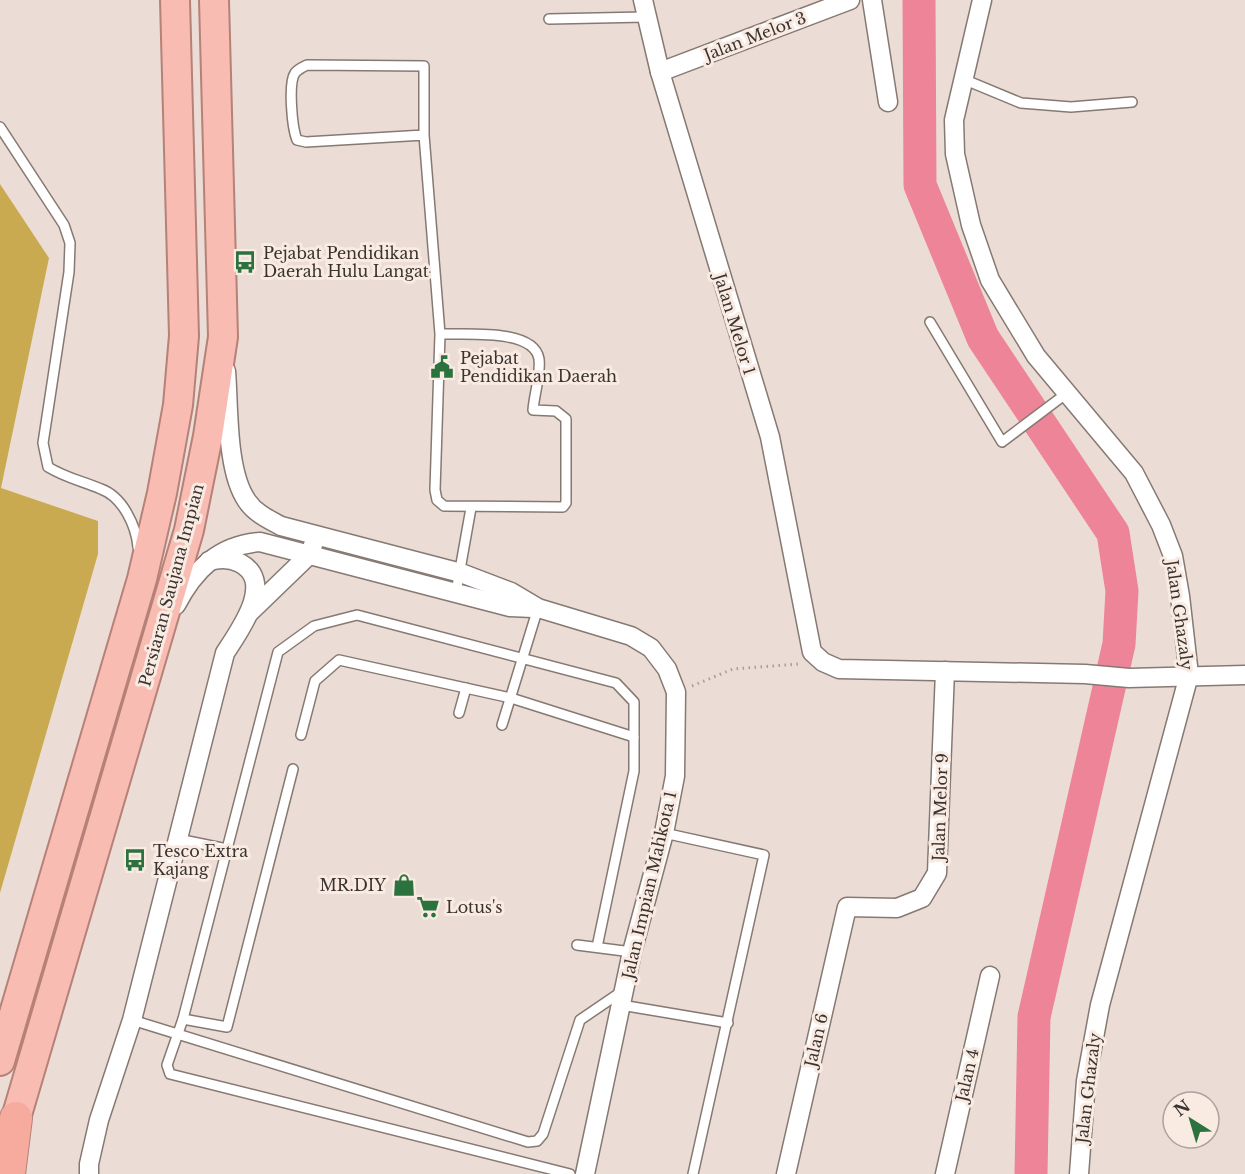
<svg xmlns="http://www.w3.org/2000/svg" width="1245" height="1174" font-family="'Libre Baskerville',serif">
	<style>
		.green { fill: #caaa51 }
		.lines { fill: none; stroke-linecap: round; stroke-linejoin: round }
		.river { stroke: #ed8497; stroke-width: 33 }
		.service-casing { stroke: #867972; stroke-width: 12 }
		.minor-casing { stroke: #867972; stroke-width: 21 }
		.trunk-casing { stroke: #b58178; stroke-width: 32 }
		.motorway-casing { stroke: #b58178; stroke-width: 34 }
		.path { stroke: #a89d97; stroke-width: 3; stroke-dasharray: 1.5 4.5; stroke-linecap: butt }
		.service { stroke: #fff; stroke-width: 9 }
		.minor { stroke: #fff; stroke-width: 18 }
		.trunk { stroke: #f8bcb2; stroke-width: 28 }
		.motorway { stroke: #f7ab9e; stroke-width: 32 }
		.labels { text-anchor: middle; stroke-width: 6; stroke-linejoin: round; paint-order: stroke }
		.street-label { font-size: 16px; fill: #3a3431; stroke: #f9eae2 }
		.poi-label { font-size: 16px; fill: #3a3431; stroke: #f9eae2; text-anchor: start }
	</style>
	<rect width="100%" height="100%" fill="#ebddd5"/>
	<path class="green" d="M0,184l49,74 -48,230 97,33v33l-98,339z"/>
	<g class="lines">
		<path class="river" d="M919,0l1,185 63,153 130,195 9,58 -3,53 -85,373 -3,157"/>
		<g class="service-casing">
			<g id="service">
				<path d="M549,19l96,-2"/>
				<path d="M963,79l58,24 50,4 61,-5"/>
				<path d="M0,127l64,98 6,18 -1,29 -26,171 5,24c18,11 34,14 53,22 22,8 35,37 37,58"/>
				<path d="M424,135l-118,7 -9,-2c-5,-12 -9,-57 -2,-67 3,-4 8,-6 12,-8l117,1v69l16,199c24,1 94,-6 99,25 2,15 -5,36 -6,51l23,1 10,8v84l-3,4 -119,-1 -7,-6 -2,-10 5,-156"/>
				<path d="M930,322l72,120 65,-49"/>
				<path d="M456,592l15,-84"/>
				<path d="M459,713l7,-25"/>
				<path d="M502,725l36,-117"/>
				<path d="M301,735l14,-54 24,-21 172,38 123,39"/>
				<path d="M664,833l100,22 -71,319"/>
				<path d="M178,839l49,10"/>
				<path d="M577,945l55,7"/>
				<path d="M621,1005l107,18"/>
				<path d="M183,1019l44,8 66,-258"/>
				<path d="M132,1020l396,122 9,-1 6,-7 37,-114 44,-30"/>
				<path d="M570,1174l-400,-100 -3,-9 16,-46 95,-367 36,-26 43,-11 259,68 18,19v69l-37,176"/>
			</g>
		</g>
		<g class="minor-casing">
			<g id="minor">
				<path d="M643,0l17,72 110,365 42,215 11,10 16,7 246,5 44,4 116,-3"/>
				<path d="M872,0l16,102"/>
				<path d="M982,0l-28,120 1,34 16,71 19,55 46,76 98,117 27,52 12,31 7,40 9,79 -89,330 -14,76 -7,93"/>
				<path d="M660,72l190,-72"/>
				<path d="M226,371c3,36 0,100 21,130 8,12 21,18 34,25l180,47 50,19 27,16 93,28 20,12 16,21 9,23 -1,84 -11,57 -32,119 -47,222"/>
				<path d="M176,605c18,-35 43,-60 84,-63l250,65 23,1"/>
				<path d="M250,612l60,-58 3,-9"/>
				<path d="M89,1174v-10l10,-44 33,-100 93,-367c14,-22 51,-71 15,-90 -10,-5 -20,-5 -31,-2"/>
				<path d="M786,1174l61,-267 50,1 25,-10 15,-25 8,-202"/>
				<path d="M945,1174l45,-198"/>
			</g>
		</g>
		<g class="trunk-casing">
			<g id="trunk">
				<path d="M0,1061l142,-482 20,-86 16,-88 6,-69 -9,-336"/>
				<path d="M16,1118l173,-588 19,-94 15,-99 -9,-337"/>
			</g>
		</g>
		<g class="motorway-casing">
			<path id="motorway" d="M9,1174l7,-56"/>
		</g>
		<path class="path" d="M692,686l41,-17 66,-5"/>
		<use href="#service" class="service"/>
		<use href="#minor" class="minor"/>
		<use href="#trunk" class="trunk"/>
		<use href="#motorway" class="motorway"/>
	</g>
	<defs>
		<g id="bus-bare" transform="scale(1.8)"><path d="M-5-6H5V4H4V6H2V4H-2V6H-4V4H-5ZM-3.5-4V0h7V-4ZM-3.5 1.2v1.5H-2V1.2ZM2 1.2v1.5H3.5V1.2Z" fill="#2c723e" stroke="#f9eae2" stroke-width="2.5" paint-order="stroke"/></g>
		<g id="civic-bare" transform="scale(1.8)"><path d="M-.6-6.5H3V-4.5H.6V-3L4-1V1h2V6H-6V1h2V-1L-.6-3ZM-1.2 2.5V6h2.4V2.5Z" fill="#2c723e" stroke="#f9eae2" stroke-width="2.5" paint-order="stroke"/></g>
		<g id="shop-bare" transform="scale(1.8)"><path d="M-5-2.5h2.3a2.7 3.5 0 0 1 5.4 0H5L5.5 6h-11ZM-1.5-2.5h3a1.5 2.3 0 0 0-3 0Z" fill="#2c723e" stroke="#f9eae2" stroke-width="2.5" paint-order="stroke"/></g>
		<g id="supermarket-bare" transform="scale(1.8)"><path d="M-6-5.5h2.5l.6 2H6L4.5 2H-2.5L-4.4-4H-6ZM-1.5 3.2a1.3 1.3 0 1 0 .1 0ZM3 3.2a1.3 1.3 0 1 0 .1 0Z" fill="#2c723e" stroke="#f9eae2" stroke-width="2.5" paint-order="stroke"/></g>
	</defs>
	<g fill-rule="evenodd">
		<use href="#bus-bare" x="245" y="262"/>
		<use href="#civic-bare" x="442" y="367"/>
		<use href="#bus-bare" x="135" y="860"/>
		<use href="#shop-bare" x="404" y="885"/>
		<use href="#supermarket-bare" x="428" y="907"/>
	</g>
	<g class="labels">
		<g class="street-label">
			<text transform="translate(755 36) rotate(-21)" y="6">Jalan Melor 3</text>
			<text transform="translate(735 324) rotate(73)" y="6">Jalan Melor 1</text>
			<text transform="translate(171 585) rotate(-75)" y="6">Persiaran Saujana Impian</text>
			<text transform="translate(1180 615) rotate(82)" y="6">Jalan Ghazaly</text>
			<text transform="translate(940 807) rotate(-88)" y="6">Jalan Melor 9</text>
			<text transform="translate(649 885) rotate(-77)" y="6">Jalan Impian Mahkota 1</text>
			<text transform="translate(816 1040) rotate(-77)" y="6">Jalan 6</text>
			<text transform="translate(967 1075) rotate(-77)" y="6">Jalan 4</text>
			<text transform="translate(1088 1088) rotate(-83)" y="6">Jalan Ghazaly</text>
		</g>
		<g class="poi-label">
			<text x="263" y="259">Pejabat Pendidikan<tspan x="263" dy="18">Daerah Hulu Langat</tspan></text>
			<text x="460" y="364">Pejabat<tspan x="460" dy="18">Pendidikan Daerah</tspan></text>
			<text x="153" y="857">Tesco Extra<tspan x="153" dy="18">Kajang</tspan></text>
			<text x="386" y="891" text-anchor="end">MR.DIY</text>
			<text x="446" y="913">Lotus's</text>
		</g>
	</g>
	<g transform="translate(1191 1120) rotate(323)"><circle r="28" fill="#f9eae2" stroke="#ada19b" stroke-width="1.5"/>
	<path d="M0-4.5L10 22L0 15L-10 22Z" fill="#2c723e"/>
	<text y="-9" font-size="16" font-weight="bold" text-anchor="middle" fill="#3a3431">N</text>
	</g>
</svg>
